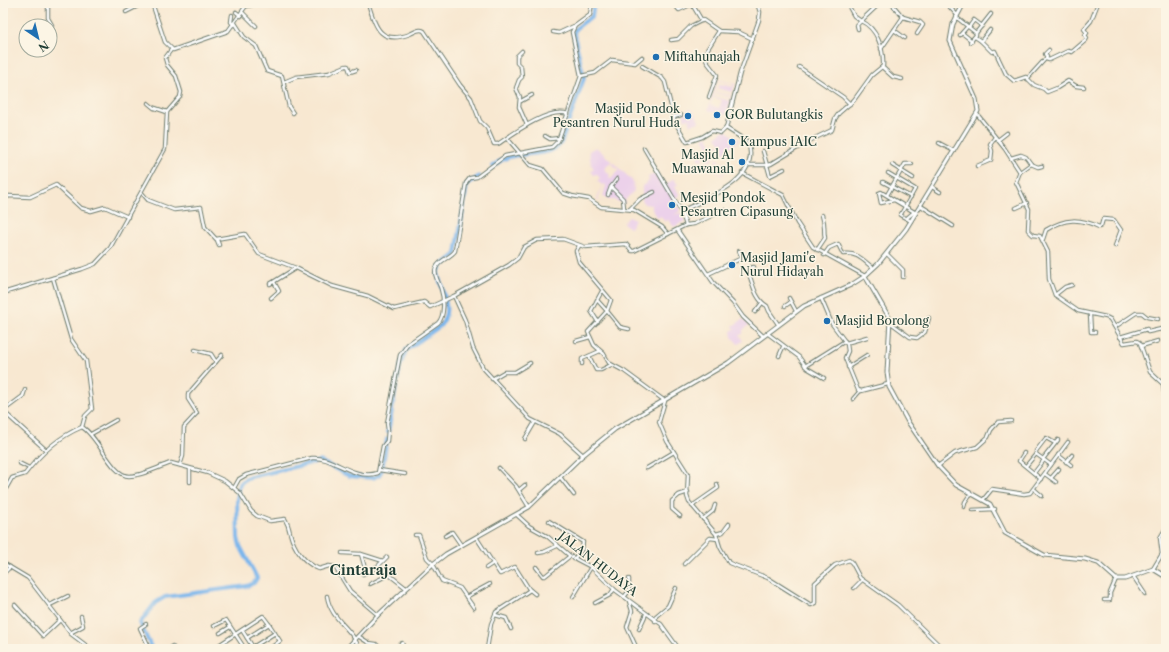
<svg xmlns="http://www.w3.org/2000/svg" width="1169" height="652" font-family="'Libre Caslon Text',serif">
	<style>
		.built { fill: #ecd1ea; fill-rule: evenodd }
		.lines { fill: none; stroke-linecap: round; stroke-linejoin: round }
		.river { stroke: #7ab6ec; stroke-width: 4 }
		.minor-casing { stroke: #6b796b; stroke-width: 4.5 }
		.major-casing { stroke: #6b796b; stroke-width: 5 }
		.minor { stroke: #fff; stroke-width: 2.5 }
		.major { stroke: #fff; stroke-width: 3 }
		.poi-dot { fill: #1f6fb2; stroke: #fcf5e5; stroke-width: 1.5 }
		.labels { text-anchor: middle; stroke-width: 3; stroke-linejoin: round; paint-order: stroke }
		.poi-label { font-size: 12px; fill: #1f3d34; stroke: #fcf5e5; text-anchor: start }
		.street-label { font-size: 12px; fill: #1f3d34; stroke: #fcf5e5 }
		.quarter-label { font-size: 14px; font-weight: bold; fill: #1f3d34; stroke: #fcf5e5 }
	</style>
	<rect width="100%" height="100%" fill="#fcf5e5"/>
	<filter id="ink" filterUnits="userSpaceOnUse"><feTurbulence type="fractalNoise" baseFrequency=".025" numOctaves="2"/><feDisplacementMap in="SourceGraphic" scale="8" xChannelSelector="R" yChannelSelector="G"/><feConvolveMatrix kernelMatrix="1 2 1 2 8 2 1 2 1" color-interpolation-filters="sRGB"/></filter>
	<filter id="wash" filterUnits="userSpaceOnUse"><feTurbulence type="fractalNoise" baseFrequency=".012" numOctaves="4" result="noise"/><feDisplacementMap in="SourceGraphic" scale="16" xChannelSelector="R" yChannelSelector="G"/><feGaussianBlur stdDeviation="0.9" result="paint"/><feColorMatrix in="noise" values="0 0 0 0 0 0 0 0 0 0 0 0 0 0 0 0 0 1.4 0 .05"/><feComposite in="paint" operator="in"/></filter>
	<g filter="url(#wash)">
		<rect width="100%" height="100%" fill="#f8e8d1"/>
		<g class="built">
			<path d="M716,79l19,5 -4,12 -18,-5zM717,80l16,4v3l-14,-3 -1,4h-3zM715,88l17,4 -1,3 -17,-4z"/>
			<path d="M713,92l19,6 -6,17 -18,-5zM714,93l16,5v3l-17,-5zM713,97l9,3 -3,8 -9,-3z"/>
			<path d="M690,109l6,5 3,8 -9,3 -1,-6h-5v-6z"/>
			<path d="M725,130l14,10 -15,14 -7,-8 4,-3 -5,-6z"/>
			<path d="M707,136l5,8 5,2 -6,8 18,13 -7,9 -25,-18 7,-8 3,1 2,-3 -6,-10zM713,144l3,2 -9,13 3,2 4,-4 3,2 -3,5 1,1 4,-5 3,2 -3,5 1,1 4,-5 3,3 -5,9 -21,-15z"/>
			<path d="M596,147l37,34 1,10 -8,8 -4,8 -25,-7 5,-15 -5,-4 3,-3 -4,-4 -2,1 -3,-4 3,-2 -3,-5 -2,-13zM610,162l9,8 -8,9 -2,-2 1,-2 -6,-6zM603,184l3,1 -3,12 20,6 -1,4 -24,-7z"/>
			<path d="M657,173l8,12 9,-6 4,6 -3,2 5,8 -6,4 6,12 -6,4 6,-2 5,8 -11,6 -6,-7 2,-2 -5,4 -4,-6 -3,2 -5,-6 -2,-7 -7,-1 -2,-4v-14l7,-5 -1,-4z"/>
			<path d="M629,217l6,2 -5,9 -7,-5z"/>
			<path d="M743,319l6,6 -6,5v4l-4,1 4,6 -5,3 -6,-7 -1,-6 4,-2 -2,-3z"/>
		</g>
		<g class="lines">
			<g class="river">
				<path d="M493,166c4,-3 9,-7 14,-8 14,-6 45,-1 54,-15l23,-65 -10,-44 1,-5 17,-13 2,-13"/>
				<path d="M388,432l12,-65 6,-17 34,-24c14,-16 1,-36 -2,-53l3,-7 15,-12 11,-69 12,-9"/>
				<path d="M152,649l-12,-26 15,-20 10,-6 82,-11 7,-3 3,-5 -17,-32 -2,-8 -1,-39 3,-15 6,-6 74,-17 29,15 24,2 6,-3 3,-5 5,-31"/>
			</g>
		</g>
	</g>
	<g filter="url(#ink)">
		<g class="lines">
			<g class="minor-casing">
				<g id="minor">
					<path d="M48,3v15l4,7 -2,3"/>
					<path d="M152,3l13,39 8,8 55,-19 20,-28"/>
					<path d="M368,3c8,25 12,42 42,31 5,-2 9,-6 14,-3l36,54 11,13 9,23 7,7 7,16h4c16,-11 51,-37 70,-30"/>
					<path d="M673,3l6,7 13,-6 10,17"/>
					<path d="M847,3l7,13 7,5 -4,4 1,4"/>
					<path d="M946,3l11,12"/>
					<path d="M247,6l14,-3"/>
					<path d="M126,12l16,-8 10,-1"/>
					<path d="M236,12l5,4"/>
					<path d="M243,13l13,13"/>
					<path d="M232,15l-1,7 3,3"/>
					<path d="M903,17l17,5 3,3 -6,9"/>
					<path d="M956,17l20,16 15,-19"/>
					<path d="M235,23l9,14 12,9 11,25 15,5 7,31 4,6"/>
					<path d="M969,27l5,-7 8,6"/>
					<path d="M894,30l11,8"/>
					<path d="M553,32l6,1 15,-7"/>
					<path d="M962,33l10,8"/>
					<path d="M960,35l8,-9"/>
					<path d="M975,37l6,4 9,-11"/>
					<path d="M671,40l7,-1 13,-13 12,-6 16,11 19,1 15,7"/>
					<path d="M981,41l11,11 3,-1 11,23 8,7 12,-4 8,8 10,4 3,3 10,-4 11,-7 8,5 8,1"/>
					<path d="M970,42l6,-7v-2"/>
					<path d="M881,49l22,-32 -12,-14"/>
					<path d="M522,51l-5,5v7l4,4 1,10 -3,3 -3,8 4,9 -1,10 8,18"/>
					<path d="M1046,59l3,1 19,-9 4,1 14,-12 1,-2 -2,-3 2,-2 -3,-4 7,-8 7,-18"/>
					<path d="M642,66l20,12 3,4 10,40 12,20 15,-5 10,-6 9,2 5,-5"/>
					<path d="M799,67l44,30 7,7"/>
					<path d="M882,67l11,10 9,2"/>
					<path d="M581,76l14,-3 17,-13 23,3 7,-6"/>
					<path d="M1027,79l20,-22 -2,-3 4,-4"/>
					<path d="M284,82l12,-5 33,-4 17,-7h2l2,6 6,-2"/>
					<path d="M709,97l8,-22 -10,-13 -2,-9 14,-22"/>
					<path d="M521,101l11,-6"/>
					<path d="M148,103l6,5"/>
					<path d="M155,108l12,4"/>
					<path d="M977,114l28,35 15,23 -4,10 13,27 -1,21 5,5 7,1 8,16 1,27 6,16 23,16 28,6 4,2 14,24 13,-2 3,2 10,29 13,12 3,23"/>
					<path d="M674,117l7,-2"/>
					<path d="M545,136l5,3 10,-1"/>
					<path d="M507,138l23,27 13,4 20,24 9,3 17,3 12,8 33,3 28,17 6,7"/>
					<path d="M998,140l9,-7"/>
					<path d="M939,143l15,8"/>
					<path d="M644,148l37,63"/>
					<path d="M763,151l7,25 14,-7"/>
					<path d="M1011,158l10,-3 5,2 5,7"/>
					<path d="M749,165h18l4,-1 38,-23 23,-11 3,-11 4,-6 15,-13 18,-25 11,-9c1,-17 -6,-38 -22,-45l19,-18"/>
					<path d="M892,165l21,13"/>
					<path d="M977,166l14,-6 1,-9 -2,-7 5,-7"/>
					<path d="M1020,172l11,-8 7,3 4,-1"/>
					<path d="M742,173l41,22 14,28 16,24 52,29"/>
					<path d="M888,173l27,16 -14,25"/>
					<path d="M617,179l-6,8 12,12 1,9"/>
					<path d="M883,182l28,15"/>
					<path d="M932,187l8,5"/>
					<path d="M142,193l6,7 26,10 27,-3 4,20 11,12 29,-5 14,20 37,14 36,18 36,10 26,13 30,-7 6,5 24,-11 11,24 8,28 10,20 47,51 30,15 23,21"/>
					<path d="M608,195l3,-8"/>
					<path d="M887,195l18,-31h7"/>
					<path d="M3,198l6,-2 21,1 26,-12 25,23 10,3 14,-4 23,10"/>
					<path d="M894,200l-13,3 -2,-10 2,-1 35,21"/>
					<path d="M921,206l32,20"/>
					<path d="M1016,208l11,-5"/>
					<path d="M630,209l10,-10 14,-7"/>
					<path d="M900,215l11,6"/>
					<path d="M907,218l7,-6"/>
					<path d="M686,225l8,-1 30,-14"/>
					<path d="M678,231l35,51 20,21 10,14 20,19"/>
					<path d="M1043,239l3,-9c19,-12 34,-12 53,-3l2,-1 2,-7 11,1 7,10 -6,16"/>
					<path d="M217,240l2,5"/>
					<path d="M579,246l-3,5 3,11 32,38 -4,11 13,16 9,2"/>
					<path d="M817,250l8,-12c-2,-10 1,-11 -3,-23"/>
					<path d="M887,254l16,16v7"/>
					<path d="M824,255l5,-7 9,-4 5,10c14,-2 20,6 30,14"/>
					<path d="M754,267l-5,1 -1,3c5,13 7,28 19,35l2,5 9,13"/>
					<path d="M708,274l34,-16 -3,-7"/>
					<path d="M53,278l18,61 15,22 6,48 -7,7 -3,11"/>
					<path d="M270,284l26,-16"/>
					<path d="M3,293l79,-24 13,-5 15,-16 55,-99 2,-37 13,-15 1,-5 -5,-16 -9,-11 -2,-7 6,-8"/>
					<path d="M1055,295l10,-8 7,-2"/>
					<path d="M454,296l55,-31 9,-7 6,-11 13,-7 26,-1 22,8 41,-3 6,7h2l52,-26 -5,-14c25,-12 81,-31 67,-69l-22,-14 14,-55 19,-53 1,-8 -3,-9"/>
					<path d="M271,298l8,-7 -5,-9"/>
					<path d="M789,298l7,13"/>
					<path d="M821,298l11,26 15,20 1,7 -3,7 13,32 3,1 27,-7"/>
					<path d="M597,300l10,11 -19,21 6,13 10,9 5,9 15,8 41,30 -6,21 8,19 21,33 -1,22 2,6 27,32 4,13 9,16 39,15 43,27 4,-2v-20l20,-18 14,-5 3,3 8,15 38,27 40,39 1,5"/>
					<path d="M785,306l6,-4"/>
					<path d="M755,312l7,-9"/>
					<path d="M1090,315l1,17h4"/>
					<path d="M598,322l-7,-11 11,-20"/>
					<path d="M891,323l19,14 7,1 8,-6 4,-14"/>
					<path d="M1115,327l21,-14h6l5,4 11,2"/>
					<path d="M767,333l32,24 8,11 17,10"/>
					<path d="M1120,337l27,-8 1,3 18,-4"/>
					<path d="M576,341l14,-4"/>
					<path d="M846,343l21,-6"/>
					<path d="M1141,346l17,-5"/>
					<path d="M195,350l16,4 5,8"/>
					<path d="M589,356l7,14h5l10,-5"/>
					<path d="M779,356l4,-9"/>
					<path d="M582,364v-5l18,-8"/>
					<path d="M805,366l40,-25"/>
					<path d="M848,367l19,-12"/>
					<path d="M492,379l12,-7h11l15,-9"/>
					<path d="M853,399l7,-8"/>
					<path d="M3,411l43,39"/>
					<path d="M3,411l20,-15 2,-6"/>
					<path d="M91,434l25,-14"/>
					<path d="M525,439l10,-17"/>
					<path d="M1024,453l-5,8 22,18"/>
					<path d="M1058,455l13,10"/>
					<path d="M1043,459l-7,-5v-3l10,-13 9,5"/>
					<path d="M1066,462l6,-7"/>
					<path d="M19,463l10,5"/>
					<path d="M180,465l3,-9 1,-29 13,-14 -9,-14v-5l34,-39"/>
					<path d="M1051,465l-8,-6 15,-19"/>
					<path d="M938,466l17,-13 22,-6 11,-10 3,-7 7,-8 13,-1"/>
					<path d="M1026,466l10,-12"/>
					<path d="M499,468l17,18 13,21"/>
					<path d="M647,468l27,-16"/>
					<path d="M190,469v13"/>
					<path d="M379,470l26,4"/>
					<path d="M1034,473l10,-13"/>
					<path d="M1045,474l11,8"/>
					<path d="M560,477l14,18"/>
					<path d="M1051,478l8,-9"/>
					<path d="M234,488l5,-9 7,-4 66,-17c22,-2 41,23 66,15l5,-27 4,-5 1,-11 -1,-7 13,-68 8,-11 30,-21c7,-7 6,-25 3,-34 -2,-7 -8,-14 -5,-21 3,-8 14,-10 19,-17l11,-68 4,-5 7,-1 28,-21 47,-9 6,-6 23,-65 -9,-44 3,-6 15,-11 2,-12"/>
					<path d="M1034,489l8,7"/>
					<path d="M519,490l6,-5"/>
					<path d="M3,494l9,-16 13,-4c15,-20 33,-37 57,-47 16,9 30,49 47,49 13,0 29,-9 42,-13l37,10 17,8 15,12 11,18 6,5 13,5 15,-2c3,5 4,9 5,14 4,16 14,30 29,36l10,-3 6,1 15,24 28,24"/>
					<path d="M983,500l9,-11 32,5 6,-1 38,-51"/>
					<path d="M692,506l26,-18 -1,-4"/>
					<path d="M964,507l1,-5 6,-9"/>
					<path d="M972,510l23,-1"/>
					<path d="M517,515l12,11 18,10 23,20 21,11 24,23 46,34 18,25"/>
					<path d="M680,516l-8,-7v-8l7,-6 9,-3"/>
					<path d="M703,519l10,-8 2,-6"/>
					<path d="M549,521l34,21 -1,7 -8,10"/>
					<path d="M716,534l7,-2 6,-8"/>
					<path d="M415,535h4l8,23 6,6 9,17 18,7 14,20"/>
					<path d="M445,536l7,-4 9,13"/>
					<path d="M476,537l24,37 15,-7 14,22 6,5"/>
					<path d="M342,553l19,1 22,7"/>
					<path d="M538,553l6,-1 13,-6"/>
					<path d="M361,554l5,18"/>
					<path d="M3,563l25,15 43,56 20,15"/>
					<path d="M684,564l26,-26 8,1"/>
					<path d="M378,566l9,-9"/>
					<path d="M536,567l7,9h2l25,-20"/>
					<path d="M486,568l6,-4"/>
					<path d="M1153,569l9,-15 -2,-16 6,-10"/>
					<path d="M3,574l7,-7"/>
					<path d="M363,574l15,-8 28,22"/>
					<path d="M1133,576l12,18"/>
					<path d="M370,584l18,-9"/>
					<path d="M854,588l8,-8"/>
					<path d="M327,596c4,25 27,33 32,53"/>
					<path d="M466,597l24,-13"/>
					<path d="M573,597l18,-30"/>
					<path d="M624,597l5,-6v-12"/>
					<path d="M1104,600h6v-7l6,-14"/>
					<path d="M629,601l3,10 -5,16 10,22"/>
					<path d="M595,603l15,-8 4,-6"/>
					<path d="M15,605l28,31 17,-16"/>
					<path d="M50,605l18,-9"/>
					<path d="M495,615l11,3 5,11"/>
					<path d="M655,621l1,-5 12,-10 8,-18"/>
					<path d="M146,624l-6,4 10,21"/>
					<path d="M214,626l12,-6 19,29"/>
					<path d="M639,629l7,-15"/>
					<path d="M242,630l12,19"/>
					<path d="M70,633l13,-7 -2,-10"/>
					<path d="M220,633l10,-6"/>
					<path d="M358,636l11,7 7,1 5,5"/>
					<path d="M247,638l22,-14 11,17 -11,8"/>
					<path d="M172,646l2,3"/>
					<path d="M253,647l22,-14"/>
					<path d="M213,649l50,-33 6,8"/>
					<path d="M393,649l9,-6 2,6"/>
					<path d="M487,649l4,-25 5,-12 34,-22"/>
				</g>
			</g>
			<g class="major-casing">
				<g id="major">
					<path d="M865,276l25,43 -3,53 2,15 19,35 30,44 18,19 34,19 15,29 39,22 41,4 13,4 18,16h9l28,-10 13,8"/>
					<path d="M346,649l32,-34 55,-51 13,-10 83,-47 54,-52 32,-26 113,-66 76,-57 47,-21 14,-9 13,-12 28,-35 72,-118 -2,-12 -26,-58 3,-17 11,-21"/>
				</g>
			</g>
			<use href="#minor" class="minor"/>
			<use href="#major" class="major"/>
		</g>
	</g>
	<g class="poi-dot">
		<circle cx="656" cy="57" r="4"/>
		<circle cx="717" cy="115" r="4"/>
		<circle cx="688" cy="116" r="4"/>
		<circle cx="732" cy="142" r="4"/>
		<circle cx="742" cy="162" r="4"/>
		<circle cx="672" cy="205" r="4"/>
		<circle cx="732" cy="265" r="4"/>
		<circle cx="827" cy="321" r="4"/>
	</g>
	<g class="labels">
		<g class="poi-label">
			<text x="664" y="61">Miftahunajah</text>
			<text x="680" y="113" text-anchor="end">Masjid Pondok<tspan x="680" dy="14">Pesantren Nurul Huda</tspan></text>
			<text x="725" y="119">GOR Bulutangkis</text>
			<text x="740" y="146">Kampus IAIC</text>
			<text x="734" y="159" text-anchor="end">Masjid Al<tspan x="734" dy="14">Muawanah</tspan></text>
			<text x="680" y="202">Mesjid Pondok<tspan x="680" dy="14">Pesantren Cipasung</tspan></text>
			<text x="740" y="262">Masjid Jami'e<tspan x="740" dy="14">Nurul Hidayah</tspan></text>
			<text x="835" y="325">Masjid Borolong</text>
		</g>
		<g class="street-label">
			<text transform="translate(598 564) rotate(38)" y="4">JALAN HUDAYA</text>
		</g>
		<g class="quarter-label">
			<text x="363" y="575">Cintaraja</text>
		</g>
	</g>
	<rect width="1169" height="652" fill="none" stroke="#fcf5e5" stroke-width="16"/>
	<g transform="translate(38 38) rotate(145)"><circle r="19" fill="#fcf5e5" stroke="#a4ab9e"/>
	<path d="M0-3L7 15L0 10L-7 15Z" fill="#1f6fb2"/>
	<text y="-6" font-size="11" font-weight="bold" text-anchor="middle" fill="#1f3d34">N</text>
	</g>
</svg>
